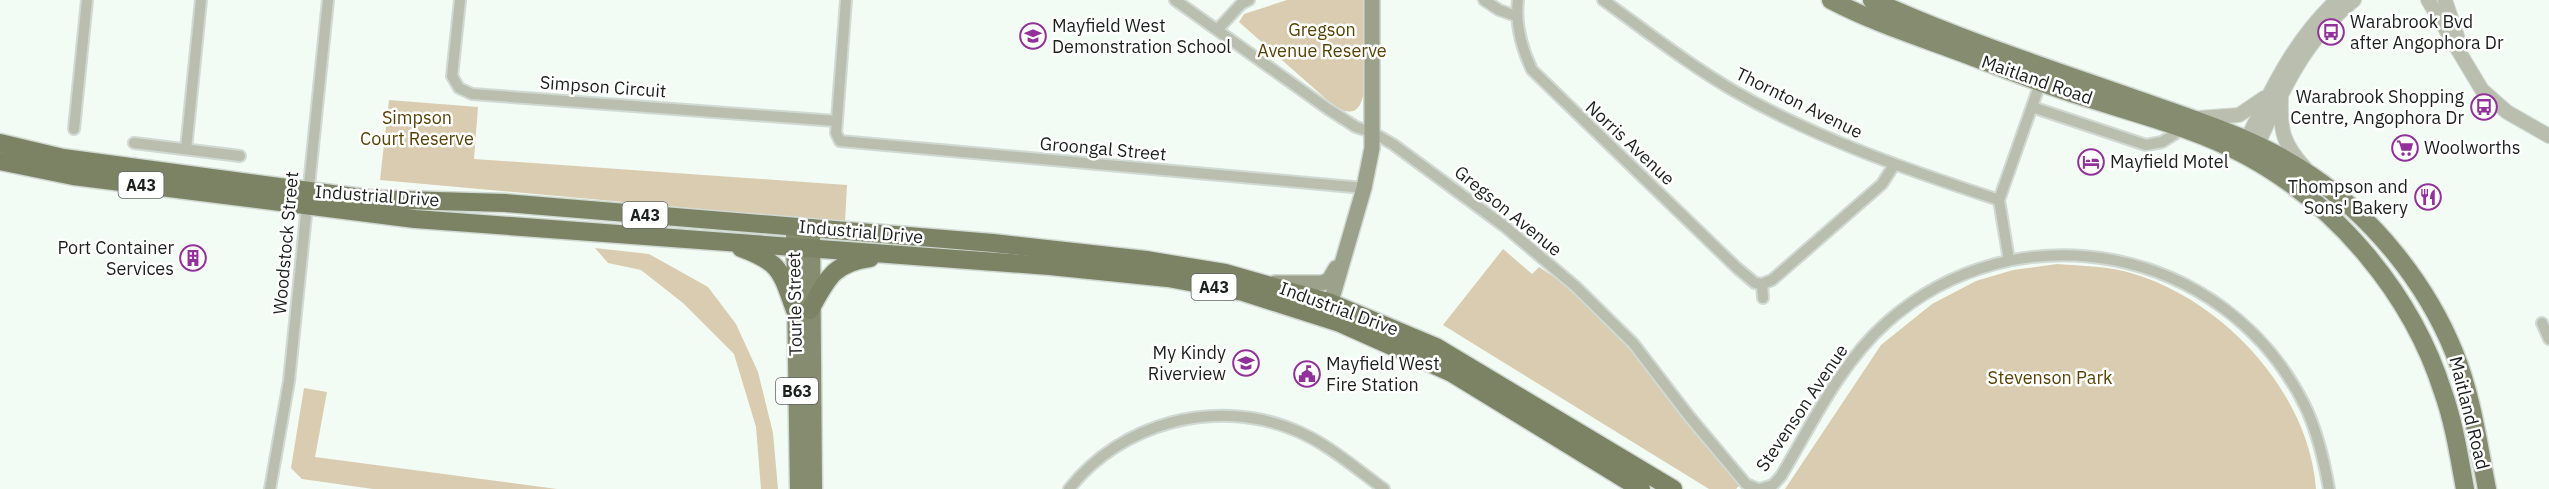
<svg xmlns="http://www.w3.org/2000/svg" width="2549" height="489" font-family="'IBM Plex Sans',sans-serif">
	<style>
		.green { fill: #d9ccb0 }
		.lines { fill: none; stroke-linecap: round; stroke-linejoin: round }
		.minor-casing { stroke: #d0d9d2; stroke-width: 14 }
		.tertiary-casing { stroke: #d0d9d2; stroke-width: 16 }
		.secondary-casing { stroke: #d0d9d2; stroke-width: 18 }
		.primary-casing { stroke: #d0d9d2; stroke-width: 21 }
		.trunk-casing { stroke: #d0d9d2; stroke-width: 21 }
		.minor { stroke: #b9beaf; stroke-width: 10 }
		.tertiary { stroke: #b9beaf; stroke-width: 14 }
		.secondary { stroke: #9ba18a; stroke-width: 15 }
		.primary { stroke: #858c70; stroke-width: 18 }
		.trunk { stroke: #7c8365; stroke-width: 18 }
		.labels { text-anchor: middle; stroke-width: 5; stroke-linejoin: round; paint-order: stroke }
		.shield { fill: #fff; stroke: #616462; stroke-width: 1.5 }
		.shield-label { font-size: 16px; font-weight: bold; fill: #1d211e }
		.poi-label { font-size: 18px; fill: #1d211e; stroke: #fff; text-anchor: start }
		.park-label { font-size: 18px; fill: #594304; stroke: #fff }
		.street-label { font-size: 18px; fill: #1d211e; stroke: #fff }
	</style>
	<rect width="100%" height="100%" fill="#f2fcf4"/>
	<g class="green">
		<path d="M1287,0h76v96c-4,18 -14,19 -29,10l-95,-84 5,-8z"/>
		<path d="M389,100l89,7 -4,52 373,26 -2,37 -465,-42z"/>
		<path d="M595,248l54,6 59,33 28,37 22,48 15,61 5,56h-17l-5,-62 -22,-73 -51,-51 -42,-33 -33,-7z"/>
		<path d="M1503,249l29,25 7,-7 68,45 77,87 44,57 15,26 -7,7h-27l-266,-164z"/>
		<path d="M2057,264c25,2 52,2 77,10 90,27 175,119 182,215h-531l96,-144 51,-41 44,-23 37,-11z"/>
		<path d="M304,388l23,4 -12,65 242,32h-184l-71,-10 -11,-11z"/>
	</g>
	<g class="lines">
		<g class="minor-casing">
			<g id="minor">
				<path d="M460,0l-8,76 7,12 13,6 364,27"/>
				<path d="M846,0l-10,133 4,8 524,47"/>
				<path d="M1175,0l153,109 28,18 16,5 22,13 110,81 71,60 58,57 56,73 57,68 12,5"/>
				<path d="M1484,0l15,10 17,6"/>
				<path d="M1518,0c-3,25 3,47 14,70l205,198 18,15 7,1"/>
				<path d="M1603,0c43,31 85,64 131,91 83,48 174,79 265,109"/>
				<path d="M1218,29l23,-25 8,-4"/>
				<path d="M2032,107l114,38 16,-3 22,-14"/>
				<path d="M74,129l13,-129"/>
				<path d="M134,143l106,13"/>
				<path d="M186,149l15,-149"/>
				<path d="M2009,260l-10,-60 43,-122"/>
				<path d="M1762,284l10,-4 110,-96 12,-19"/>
				<path d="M1762,284l1,14"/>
				<path d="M2542,323l7,16"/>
				<path d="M270,489l19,-108 39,-381"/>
				<path d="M1069,489c52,-66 145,-91 223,-60 34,13 63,39 92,60"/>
				<path d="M1760,489l13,-4 8,-9c31,-52 59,-112 105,-153 131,-117 337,-77 417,79 14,27 21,58 26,87"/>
			</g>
		</g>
		<g class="tertiary-casing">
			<g id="tertiary">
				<path d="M2428,0l54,90 25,22 42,24"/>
				<path d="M2445,0l15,45"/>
				<path d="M2281,99c-1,32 2,45 24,69"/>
				<path d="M2199,118l40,-3 25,-17"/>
				<path d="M2246,150l1,-11c25,-51 48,-100 90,-139"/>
				<path d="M2251,150l7,-6c24,-54 48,-106 96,-144"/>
			</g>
		</g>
		<g class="secondary-casing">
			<g id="secondary">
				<path d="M1275,283h47l7,-3 7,-12"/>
				<path d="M1328,312l36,-124 8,-40v-148"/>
			</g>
		</g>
		<g class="primary-casing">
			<g id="primary">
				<path d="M1831,0c38,20 77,33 118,48 44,16 87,34 132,48 56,18 114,32 166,60 90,49 165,138 196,236 11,31 16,64 22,97"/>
				<path d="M1872,0c88,40 181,70 272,102 57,20 115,38 166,73 63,42 116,108 144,177 18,44 24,91 33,137"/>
				<path d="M795,227l4,262"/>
				<path d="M811,228l2,261"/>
			</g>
		</g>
		<g class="trunk-casing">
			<g id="trunk">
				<path d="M0,143l63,15 307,41 135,4 488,40 153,17 79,13 106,30 105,44 237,142"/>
				<path d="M0,161l73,15 342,43 635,47 118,12 75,14 97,31 112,50 189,116"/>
				<path d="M741,248c41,15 40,24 54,62"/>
				<path d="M810,310c17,-31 23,-47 60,-52"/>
			</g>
		</g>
		<use href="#minor" class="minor"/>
		<use href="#tertiary" class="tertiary"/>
		<use href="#secondary" class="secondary"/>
		<use href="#primary" class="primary"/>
		<use href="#trunk" class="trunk"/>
	</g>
	<defs>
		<g id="bus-ring" transform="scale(1.35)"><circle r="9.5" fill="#fff" stroke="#913199" stroke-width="1.5"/><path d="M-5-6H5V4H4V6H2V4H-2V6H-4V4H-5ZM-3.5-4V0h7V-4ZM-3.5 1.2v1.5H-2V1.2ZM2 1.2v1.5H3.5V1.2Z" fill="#913199"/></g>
		<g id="school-ring" transform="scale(1.35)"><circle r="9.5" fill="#fff" stroke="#913199" stroke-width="1.5"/><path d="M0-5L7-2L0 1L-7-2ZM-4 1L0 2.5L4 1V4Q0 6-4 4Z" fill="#913199"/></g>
		<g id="supermarket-ring" transform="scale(1.35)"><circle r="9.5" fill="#fff" stroke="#913199" stroke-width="1.5"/><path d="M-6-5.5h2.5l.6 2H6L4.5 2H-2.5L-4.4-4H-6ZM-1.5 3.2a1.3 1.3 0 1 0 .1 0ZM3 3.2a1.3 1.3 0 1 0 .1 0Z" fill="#913199"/></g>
		<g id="hotel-ring" transform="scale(1.35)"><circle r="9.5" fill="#fff" stroke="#913199" stroke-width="1.5"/><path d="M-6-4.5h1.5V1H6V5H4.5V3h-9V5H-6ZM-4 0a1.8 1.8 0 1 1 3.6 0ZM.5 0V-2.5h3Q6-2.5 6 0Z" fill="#913199"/></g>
		<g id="restaurant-ring" transform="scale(1.35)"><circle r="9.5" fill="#fff" stroke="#913199" stroke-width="1.5"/><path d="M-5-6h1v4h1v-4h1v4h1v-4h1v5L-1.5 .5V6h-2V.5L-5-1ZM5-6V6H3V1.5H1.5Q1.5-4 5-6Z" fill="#913199"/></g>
		<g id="building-ring" transform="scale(1.35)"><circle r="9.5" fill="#fff" stroke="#913199" stroke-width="1.5"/><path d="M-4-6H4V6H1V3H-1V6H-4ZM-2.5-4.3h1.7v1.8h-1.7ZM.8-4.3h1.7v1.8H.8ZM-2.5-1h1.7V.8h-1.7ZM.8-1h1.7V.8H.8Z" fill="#913199"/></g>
		<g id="civic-ring" transform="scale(1.35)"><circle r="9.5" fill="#fff" stroke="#913199" stroke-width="1.5"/><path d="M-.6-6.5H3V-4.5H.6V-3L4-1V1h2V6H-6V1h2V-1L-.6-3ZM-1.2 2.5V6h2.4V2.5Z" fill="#913199"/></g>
	</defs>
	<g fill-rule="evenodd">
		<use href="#bus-ring" x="2331" y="32"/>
		<use href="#school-ring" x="1033" y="36"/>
		<use href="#bus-ring" x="2484" y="107"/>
		<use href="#supermarket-ring" x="2405" y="148"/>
		<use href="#hotel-ring" x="2091" y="162"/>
		<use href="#restaurant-ring" x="2428" y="197"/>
		<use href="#building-ring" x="193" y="258"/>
		<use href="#school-ring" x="1246" y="363"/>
		<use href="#civic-ring" x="1307" y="374"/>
	</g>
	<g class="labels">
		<g class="shield">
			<rect x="118.5" y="172" width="45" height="26" rx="4.5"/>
			<rect x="622.5" y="202" width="45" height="26" rx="4.5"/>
			<rect x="1191.5" y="274" width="45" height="26" rx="4.5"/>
			<rect x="776" y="378" width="42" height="26" rx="4.5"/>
		</g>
		<g class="shield-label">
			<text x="141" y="191">A43</text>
			<text x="645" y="221">A43</text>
			<text x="1214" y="293">A43</text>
			<text x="797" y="397">B63</text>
		</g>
		<g class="poi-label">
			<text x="2350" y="28">Warabrook Bvd<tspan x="2350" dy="21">after Angophora Dr</tspan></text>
			<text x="1052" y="32">Mayfield West<tspan x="1052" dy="21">Demonstration School</tspan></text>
			<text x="2464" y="103" text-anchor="end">Warabrook Shopping<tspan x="2464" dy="21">Centre, Angophora Dr</tspan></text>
			<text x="2424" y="154">Woolworths</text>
			<text x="2110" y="168">Mayfield Motel</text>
			<text x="2408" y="193" text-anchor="end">Thompson and<tspan x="2408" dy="21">Sons' Bakery</tspan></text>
			<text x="174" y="254" text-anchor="end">Port Container<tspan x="174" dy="21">Services</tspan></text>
			<text x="1226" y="359" text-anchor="end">My Kindy<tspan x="1226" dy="21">Riverview</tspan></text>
			<text x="1326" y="370">Mayfield West<tspan x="1326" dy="21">Fire Station</tspan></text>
		</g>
		<g class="park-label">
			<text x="1322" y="36">Gregson<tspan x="1322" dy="21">Avenue Reserve</tspan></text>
			<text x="417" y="124">Simpson<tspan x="417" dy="21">Court Reserve</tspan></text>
			<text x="2050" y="384">Stevenson Park</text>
		</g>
		<g class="street-label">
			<text transform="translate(2037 80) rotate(19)" y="6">Maitland Road</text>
			<text transform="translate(603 87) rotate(4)" y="6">Simpson Circuit</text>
			<text transform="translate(1799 103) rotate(26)" y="6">Thornton Avenue</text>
			<text transform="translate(1630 143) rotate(43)" y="6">Norris Avenue</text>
			<text transform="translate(1103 149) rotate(5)" y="6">Groongal Street</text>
			<text transform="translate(377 196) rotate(4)" y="6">Industrial Drive</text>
			<text transform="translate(1508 211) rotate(39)" y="6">Gregson Avenue</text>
			<text transform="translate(861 232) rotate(5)" y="6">Industrial Drive</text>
			<text transform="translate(286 243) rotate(-85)" y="6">Woodstock Street</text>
			<text transform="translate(795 304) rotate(-91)" y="6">Tourle Street</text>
			<text transform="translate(1339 309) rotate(20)" y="6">Industrial Drive</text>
			<text transform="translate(1802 408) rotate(-56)" y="6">Stevenson Avenue</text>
			<text transform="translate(2469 413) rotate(76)" y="6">Maitland Road</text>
		</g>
	</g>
</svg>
